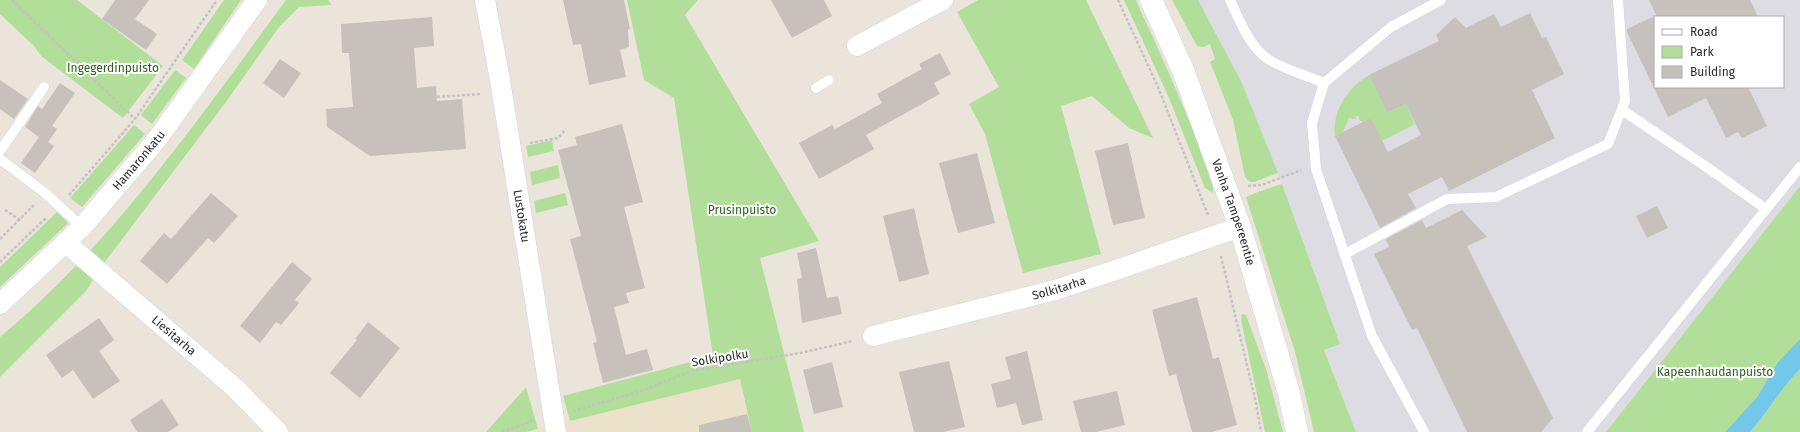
<svg xmlns="http://www.w3.org/2000/svg" width="1800" height="432" font-family="'Fira Sans',sans-serif">
	<style>
		.industrial { fill: #dedce3; fill-rule: evenodd }
		.education { fill: #ece2cb }
		.green { fill: #b1df9a }
		.water { fill: #73c7e8 }
		.building { fill: #c6c1bb }
		.lines { fill: none; stroke-linecap: round; stroke-linejoin: round }
		.service-casing { stroke: #d1d4e1; stroke-width: 11 }
		.minor-casing { stroke: #d1d4e1; stroke-width: 21 }
		.secondary-casing { stroke: #d1d4e1; stroke-width: 23 }
		.path { stroke: #c3c3c3; stroke-width: 2.5; stroke-dasharray: 3 2; stroke-linecap: butt }
		.service { stroke: #fff; stroke-width: 10 }
		.minor { stroke: #fff; stroke-width: 20 }
		.secondary { stroke: #fff; stroke-width: 22 }
		.labels { text-anchor: middle; stroke-width: 4; stroke-linejoin: round; paint-order: stroke }
		.park-label { font-size: 12px; fill: #2a621d; stroke: #fff }
		.street-label { font-size: 12px; fill: #292929; stroke: #fff }
	</style>
	<rect width="100%" height="100%" fill="#ebe4db"/>
	<path class="industrial" d="M1198,0h602v186l-194,246h-250l-32,-83 16,-5 -58,-160 -40,-101zM1655,17h128v70h-128z"/>
	<path class="education" d="M740,379l12,53h-226l12,-3z"/>
	<g class="green">
		<path d="M0,0h77l86,66 -40,52 -82,-62 -7,-10 -34,-32z"/>
		<path d="M224,0h17l-47,69 -12,-9z"/>
		<path d="M286,0h42l4,5 -33,2 -20,20 -53,75 -122,161 -18,28 -86,86v-40c114,-95 199,-219 286,-337z"/>
		<path d="M627,0h71l-13,15 134,226 -59,17 44,174h-52l-12,-53 -170,42 -7,-25 150,-40 -39,-258 -30,-18z"/>
		<path d="M978,0h108l67,138 -24,-10 -37,-32 -31,10 40,148 -78,19 -38,-139 -16,-30 30,-17 -42,-75z"/>
		<path d="M1124,0h12l6,14c11,22 76,166 71,179l-8,-5 -36,-90z"/>
		<path d="M1172,0h26l44,83 36,90 -24,9h-4l-5,-5 -12,-57 -23,-58 5,-3 -5,-15 -7,3 -6,-1z"/>
		<path d="M175,70l11,8 -34,46 -11,-9z"/>
		<path d="M1369,75l18,38 19,-9 9,20 -33,17 -11,-23 -8,4 -4,-2v-4h-3l-1,3 -6,-1 -6,14 -8,4c-3,-26 13,-48 34,-61z"/>
		<path d="M134,125l11,9 -63,73 -12,-9z"/>
		<path d="M552,140l2,11 -26,6 -2,-11z"/>
		<path d="M558,165l2,13 -28,7 -2,-13z"/>
		<path d="M1282,184l58,160 -16,6 32,82h-42l-19,-80 -49,-155 14,-6z"/>
		<path d="M1800,186v153l-22,23 -21,35 -32,35h-119z"/>
		<path d="M565,193l3,12 -32,8 -2,-12z"/>
		<path d="M57,212l11,11 -68,64v-20z"/>
		<path d="M1242,314l4,1 20,54 17,63h-18l-24,-112z"/>
		<path d="M1800,369v63h-50c18,-20 31,-44 50,-63z"/>
		<path d="M526,387l12,42 -12,3h-40z"/>
	</g>
	<path class="water" d="M1800,339v30c-19,19 -32,43 -50,63h-25l32,-35 21,-35z"/>
	<g class="building">
		<path d="M115,0h34l-14,19 22,15 -11,16 -44,-31z"/>
		<path d="M563,0h61l6,29 -2,1 1,17 -9,3 6,27 -37,8 -8,-41 -8,1z"/>
		<path d="M771,0h53l8,16 -40,22z"/>
		<path d="M1649,0h101l8,17h-101z"/>
		<path d="M1530,13l12,25 4,-1 18,37 -32,16 23,48 -106,53 -7,-14 -34,17 8,14 -36,20 -45,-92 36,-18 17,34 33,-17 -15,-31 -19,9 -18,-38 70,-34 -3,-6 19,-18 11,11 28,-14 7,13z"/>
		<path d="M1655,16v71h93l19,39 -25,12 -4,-6 -12,6 -20,-40 -38,19 -41,-85v-3z"/>
		<path d="M432,17l2,29 -20,2 3,40 19,-2 1,15 25,-2 4,50 -96,7 -43,-29 -1,-18 27,-2 -4,-54h-7l-1,-29z"/>
		<path d="M940,53l11,21 -17,9 6,11 -74,41 8,14 -55,30 -20,-36 33,-18 3,4 47,-26 -5,-9 45,-25 -3,-5z"/>
		<path d="M280,59l21,14 -17,25 -21,-15z"/>
		<path d="M0,80l28,19 -14,20 -14,-10z"/>
		<path d="M60,83l15,10 -23,33 5,3 -9,13 6,4 -19,27 -14,-10 18,-26 -14,-10 13,-21 4,3z"/>
		<path d="M622,124l21,78 -19,5 21,81 -19,5 3,10 -15,4 12,48 21,-6 6,21 -50,13 -10,-40 4,-1 -27,-103 11,-3 -23,-86 19,-5 -2,-8z"/>
		<path d="M1128,143l17,75 -32,7 -18,-74z"/>
		<path d="M977,153l18,70 -37,10 -19,-70z"/>
		<path d="M211,193l27,23 -24,27 -6,-5 -41,46 -27,-23 24,-28 7,6z"/>
		<path d="M1657,206l11,22 -21,10 -11,-22z"/>
		<path d="M914,208l15,66 -30,8 -16,-66z"/>
		<path d="M1462,210l25,27 -20,9 86,172 -12,14h-74l-50,-104 -5,2 -38,-76 15,-7 -3,-8 36,-19 4,8z"/>
		<path d="M816,248l11,50 11,-2 4,18 -40,9 -5,-44 5,-1 -5,-25z"/>
		<path d="M292,262l20,17 -17,21 4,3 -18,22 -5,-3 -16,21 -20,-17z"/>
		<path d="M1197,297l16,62 6,-2 18,68 -25,7h-20l-16,-58 -7,2 -17,-66z"/>
		<path d="M99,318l15,22 -15,11 21,30 -27,18 -20,-29 -11,8 -16,-23z"/>
		<path d="M368,322l32,26 -40,50 -30,-25 27,-33 -2,-1z"/>
		<path d="M1027,351l16,69 -21,5 -6,-22 -19,5 -6,-24 20,-5 -6,-22z"/>
		<path d="M949,361l16,66 -22,5h-29l-15,-60z"/>
		<path d="M832,362l11,45 -29,7 -11,-44z"/>
		<path d="M1117,391l8,34 -29,7h-15l-8,-31z"/>
		<path d="M162,399l17,26 -11,7h-31l-7,-12z"/>
		<path d="M747,414l5,18h-53v-7z"/>
	</g>
	<g class="lines">
		<g class="service-casing">
			<g id="service">
				<path d="M1230,0c9,19 18,43 35,57 16,12 41,18 59,26"/>
				<path d="M816,88l13,-8"/>
				<path d="M1622,110l86,58 58,41"/>
				<path d="M0,151l44,-64"/>
				<path d="M0,159l45,34 37,34"/>
				<path d="M1345,254l102,-55 49,-2 112,-53 17,-43 -7,-101"/>
				<path d="M1424,432l-52,-96 -56,-167 -4,-46 12,-40 67,-56 50,-27"/>
				<path d="M1587,432l213,-265"/>
			</g>
		</g>
		<g class="minor-casing">
			<g id="minor">
				<path id="s1" d="M485,0l15,80 56,352"/>
				<path d="M857,46l86,-46"/>
				<path id="s2" d="M66,243l169,145 43,44"/>
				<path id="s3" d="M0,304l82,-77 76,-89 99,-138"/>
				<path id="s4" d="M873,336l182,-46 61,-20 124,-43"/>
			</g>
		</g>
		<g class="secondary-casing">
			<g id="secondary">
				<path id="s5" d="M1151,0l32,70 57,157 49,166 8,39"/>
			</g>
		</g>
		<g class="path">
			<path d="M12,0l123,119"/>
			<path d="M1118,0l40,87 50,128"/>
			<path d="M437,97l44,-3"/>
			<path d="M530,143l28,-5 8,-9"/>
			<path d="M1248,186l14,-1 39,-15"/>
			<path d="M69,195l66,-76 82,-119"/>
			<path d="M5,210l15,10"/>
			<path d="M0,239l35,-35"/>
			<path d="M1221,256l35,147 5,29"/>
			<path d="M0,262l47,-45"/>
			<path d="M573,411l71,-21 47,-19 109,-18 53,-12"/>
			<path d="M502,432l28,-10 3,-3"/>
		</g>
		<use href="#service" class="service"/>
		<use href="#minor" class="minor"/>
		<use href="#secondary" class="secondary"/>
	</g>
	<g class="labels">
		<g class="park-label">
			<text x="113" y="72">Ingegerdinpuisto</text>
			<text x="742" y="214">Prusinpuisto</text>
			<text x="1715" y="376">Kapeenhaudanpuisto</text>
		</g>
		<g class="street-label">
			<text dy="4" stroke="none"><textPath href="#s3" startOffset="200">Hamaronkatu</textPath></text>
			<text dy="4" stroke="none"><textPath href="#s5" startOffset="228">Vanha Tampereentie</textPath></text>
			<text dy="4" stroke="none"><textPath href="#s1" startOffset="219">Lustokatu</textPath></text>
			<text dy="4" stroke="none"><textPath href="#s4" startOffset="192">Solkitarha</textPath></text>
			<text dy="4" stroke="none"><textPath href="#s2" startOffset="142">Liesitarha</textPath></text>
			<text transform="translate(720 358) rotate(-9)" y="4">Solkipolku</text>
		</g>
	</g>
	<rect x="1654" y="16" width="130" height="72" fill="#ffffff" stroke="#a9a9a9"/>
	<rect x="1662" y="29" width="20" height="6" fill="#ffffff" stroke="#a9a9a9"/>
	<text x="1690" y="36" font-size="12" fill="#292929">Road</text>
	<rect x="1662" y="46" width="20" height="12" fill="#b1df9a" stroke="#a9a9a9"/>
	<text x="1690" y="56" font-size="12" fill="#292929">Park</text>
	<rect x="1662" y="66" width="20" height="12" fill="#c6c1bb" stroke="#a9a9a9"/>
	<text x="1690" y="76" font-size="12" fill="#292929">Building</text>
</svg>
